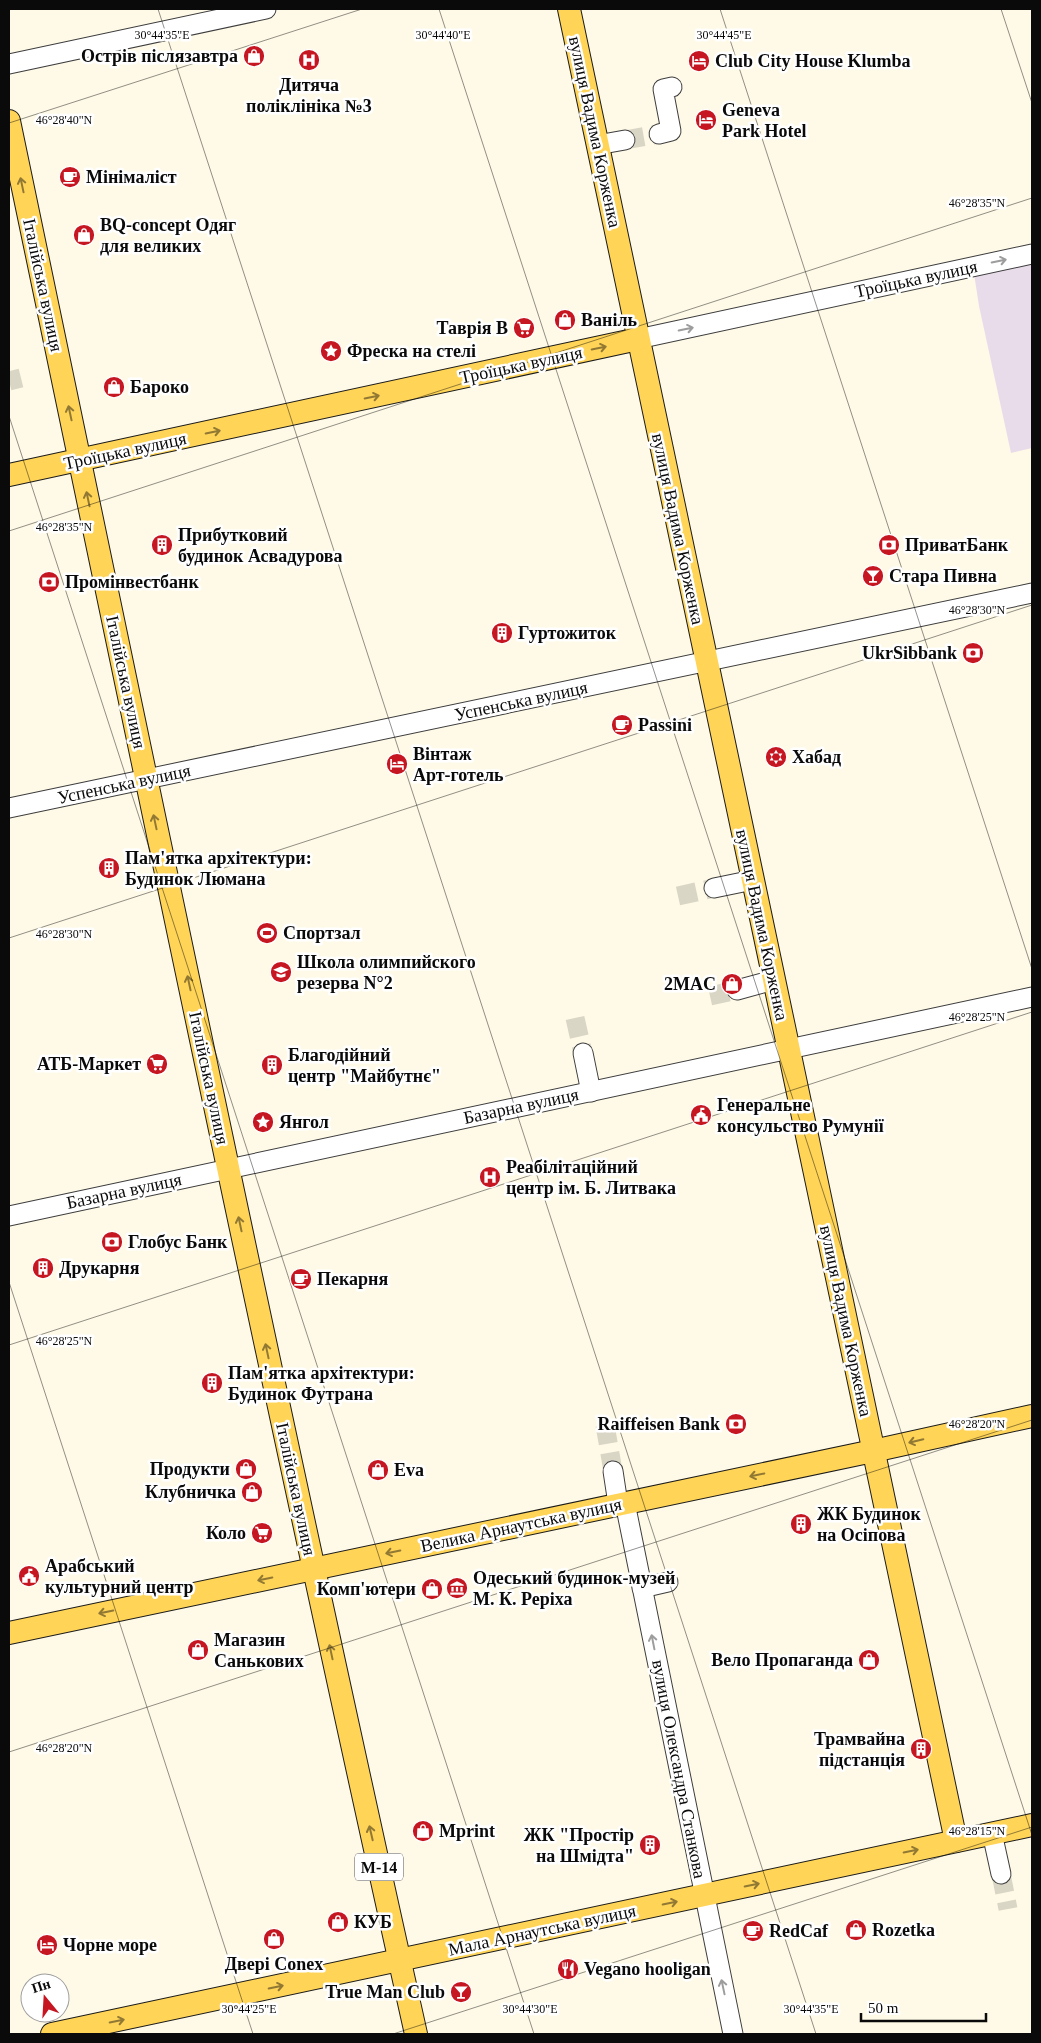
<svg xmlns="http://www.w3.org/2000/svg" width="1041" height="2043" font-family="'Times New Roman',serif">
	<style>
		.industrial { fill: #e9dcea }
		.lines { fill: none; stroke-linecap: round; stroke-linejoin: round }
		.minor-tunnel { stroke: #dad6c6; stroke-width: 19; stroke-dasharray: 19 9; stroke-linecap: butt }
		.minor-casing { stroke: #3d3d3d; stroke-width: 21 }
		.major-casing { stroke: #1b1b1b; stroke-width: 24 }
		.minor { stroke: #fff; stroke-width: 19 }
		.major { stroke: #ffd457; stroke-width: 22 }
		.oneway { stroke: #917934 }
		.oneway2 { stroke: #9d9d9d }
		.ticks { fill: none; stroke: #0a0a0a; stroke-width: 1; stroke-opacity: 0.45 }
		.labels { text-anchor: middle; stroke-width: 5; stroke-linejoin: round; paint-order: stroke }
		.shield { fill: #fff; stroke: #545454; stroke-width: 1 }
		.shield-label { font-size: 16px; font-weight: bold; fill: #0a0a0a }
		.poi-label { font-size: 18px; font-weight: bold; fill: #0a0a0a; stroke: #fff; text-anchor: start }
		.street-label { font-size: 18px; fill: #0a0a0a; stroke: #fff }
		.ticks-label { font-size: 12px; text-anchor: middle; fill: #0a0a0a; stroke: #fff; stroke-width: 5; stroke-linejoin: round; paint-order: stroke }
	</style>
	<rect width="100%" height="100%" fill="#fffae7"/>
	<path class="industrial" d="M1032,254v194l-21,5 -32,-147 -6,-39z"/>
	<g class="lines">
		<g class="minor-tunnel">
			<path d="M625,140l34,-6"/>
			<path d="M9,381l12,-3"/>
			<path d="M678,896l36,-8"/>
			<path d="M710,996l27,-6"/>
			<path d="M575,1018l8,35"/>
			<path d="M605,1425l8,46"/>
			<path d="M1001,1874l7,35"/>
		</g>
		<g class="minor-casing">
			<g id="minor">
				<path d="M9,64l257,-55"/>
				<path d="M659,134l12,-3 -8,-42 9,-2"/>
				<path d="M597,145l28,-5"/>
				<path d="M638,339l394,-85"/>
				<path d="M9,808l1023,-215"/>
				<path d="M714,888l39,-8"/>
				<path d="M737,990l37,-10"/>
				<path d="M583,1053l8,39"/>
				<path d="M9,1216l1023,-219"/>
				<path d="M613,1471l5,33"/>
				<path d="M625,1503l108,531"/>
				<path d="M642,1588l26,-6"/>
				<path d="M992,1833l9,41"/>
			</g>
		</g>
		<g class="major-casing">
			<g id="major">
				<path d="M569,9l387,1832"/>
				<path d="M9,121c133,638 265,1277 407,1913"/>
				<path d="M9,475l629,-136"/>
				<path d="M9,1633l864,-182 159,-35"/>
				<path d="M52,2034l980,-209"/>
			</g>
		</g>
		<use href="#minor" class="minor"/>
		<use href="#major" class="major"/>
	</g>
	<defs><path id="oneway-shaft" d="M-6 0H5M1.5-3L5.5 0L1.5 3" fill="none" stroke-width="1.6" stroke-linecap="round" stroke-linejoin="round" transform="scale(1.25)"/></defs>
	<g class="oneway">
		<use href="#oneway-shaft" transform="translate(22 185) rotate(-102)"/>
		<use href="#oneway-shaft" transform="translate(599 348) rotate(-12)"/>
		<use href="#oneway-shaft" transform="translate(372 397) rotate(-12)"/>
		<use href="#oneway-shaft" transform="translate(70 413) rotate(-102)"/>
		<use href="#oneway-shaft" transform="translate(213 432) rotate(-12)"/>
		<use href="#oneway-shaft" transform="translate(88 499) rotate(-102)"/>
		<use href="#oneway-shaft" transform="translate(155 822) rotate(-102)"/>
		<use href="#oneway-shaft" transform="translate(189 983) rotate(-102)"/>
		<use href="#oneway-shaft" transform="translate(240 1224) rotate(-102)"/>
		<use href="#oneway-shaft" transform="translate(267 1351) rotate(-102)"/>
		<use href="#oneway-shaft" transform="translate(916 1441) rotate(167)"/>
		<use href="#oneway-shaft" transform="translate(757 1475) rotate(168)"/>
		<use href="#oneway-shaft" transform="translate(393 1552) rotate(168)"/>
		<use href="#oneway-shaft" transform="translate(265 1579) rotate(168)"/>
		<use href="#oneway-shaft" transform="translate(106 1612) rotate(168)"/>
		<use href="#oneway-shaft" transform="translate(331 1652) rotate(-102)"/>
		<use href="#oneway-shaft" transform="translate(371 1833) rotate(-103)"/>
		<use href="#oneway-shaft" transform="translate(911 1851) rotate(-12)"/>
		<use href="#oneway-shaft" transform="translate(752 1885) rotate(-12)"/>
		<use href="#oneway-shaft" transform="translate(670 1903) rotate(-12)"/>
		<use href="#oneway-shaft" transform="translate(276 1987) rotate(-12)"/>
		<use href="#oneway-shaft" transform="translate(117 2021) rotate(-12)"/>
	</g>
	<g class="oneway2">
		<use href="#oneway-shaft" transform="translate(999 261) rotate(-12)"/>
		<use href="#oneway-shaft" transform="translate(686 329) rotate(-12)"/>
		<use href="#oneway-shaft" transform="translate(653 1642) rotate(-101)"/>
		<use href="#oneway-shaft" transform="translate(723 1987) rotate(-102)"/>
	</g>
	<path class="ticks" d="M158,9l658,2025M439,9l593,1826M720,9l312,960M1001,9l31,94M9,123l353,-114M9,416l525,1618M9,531l1023,-333M9,938l1023,-333M9,1282l244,752M9,1345l1023,-333M9,1752l1023,-332M393,2034l639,-207"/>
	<defs>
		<g id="shop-disc" transform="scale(1.125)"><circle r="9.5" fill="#c51621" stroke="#fff"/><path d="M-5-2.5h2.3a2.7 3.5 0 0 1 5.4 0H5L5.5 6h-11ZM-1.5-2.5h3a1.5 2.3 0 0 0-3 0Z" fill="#fff"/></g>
		<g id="hospital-disc" transform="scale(1.125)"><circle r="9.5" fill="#c51621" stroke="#fff"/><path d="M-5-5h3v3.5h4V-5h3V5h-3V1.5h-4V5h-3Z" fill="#fff"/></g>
		<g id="hotel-disc" transform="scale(1.125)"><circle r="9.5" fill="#c51621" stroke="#fff"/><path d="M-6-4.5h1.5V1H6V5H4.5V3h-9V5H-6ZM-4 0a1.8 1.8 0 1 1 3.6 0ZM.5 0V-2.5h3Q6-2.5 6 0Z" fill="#fff"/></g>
		<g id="cafe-disc" transform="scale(1.125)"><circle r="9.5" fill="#c51621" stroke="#fff"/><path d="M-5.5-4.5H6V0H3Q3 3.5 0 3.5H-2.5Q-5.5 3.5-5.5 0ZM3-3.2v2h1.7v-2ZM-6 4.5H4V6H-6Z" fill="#fff"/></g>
		<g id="supermarket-disc" transform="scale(1.125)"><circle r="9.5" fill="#c51621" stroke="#fff"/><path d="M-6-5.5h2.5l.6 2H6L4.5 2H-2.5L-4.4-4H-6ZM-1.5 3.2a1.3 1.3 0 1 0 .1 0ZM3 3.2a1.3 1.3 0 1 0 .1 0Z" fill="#fff"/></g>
		<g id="sight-disc" transform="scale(1.125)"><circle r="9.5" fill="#c51621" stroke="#fff"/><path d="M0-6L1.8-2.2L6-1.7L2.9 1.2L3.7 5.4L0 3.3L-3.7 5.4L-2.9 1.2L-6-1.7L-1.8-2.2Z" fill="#fff"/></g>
		<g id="building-disc" transform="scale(1.125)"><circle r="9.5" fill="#c51621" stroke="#fff"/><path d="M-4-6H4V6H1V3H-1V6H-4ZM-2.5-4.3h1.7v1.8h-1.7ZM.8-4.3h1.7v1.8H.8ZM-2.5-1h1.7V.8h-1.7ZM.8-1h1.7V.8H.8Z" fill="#fff"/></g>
		<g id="bank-disc" transform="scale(1.125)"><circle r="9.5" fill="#c51621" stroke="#fff"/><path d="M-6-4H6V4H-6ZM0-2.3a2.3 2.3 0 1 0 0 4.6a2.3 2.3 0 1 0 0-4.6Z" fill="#fff"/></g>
		<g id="bar-disc" transform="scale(1.125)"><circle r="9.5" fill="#c51621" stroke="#fff"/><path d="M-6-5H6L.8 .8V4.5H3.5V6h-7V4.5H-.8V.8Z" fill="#fff"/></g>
		<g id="synagogue-disc" transform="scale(1.125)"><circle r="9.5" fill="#c51621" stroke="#fff"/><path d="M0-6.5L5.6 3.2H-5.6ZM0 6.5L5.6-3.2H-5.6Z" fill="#fff"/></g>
		<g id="stadium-disc" transform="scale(1.125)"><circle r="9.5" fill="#c51621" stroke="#fff"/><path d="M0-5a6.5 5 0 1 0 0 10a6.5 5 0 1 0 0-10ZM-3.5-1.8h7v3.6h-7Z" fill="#fff"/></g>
		<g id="school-disc" transform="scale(1.125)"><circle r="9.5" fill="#c51621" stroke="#fff"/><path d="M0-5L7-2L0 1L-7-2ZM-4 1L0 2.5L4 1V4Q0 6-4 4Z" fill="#fff"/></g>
		<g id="civic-disc" transform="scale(1.125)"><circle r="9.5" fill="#c51621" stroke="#fff"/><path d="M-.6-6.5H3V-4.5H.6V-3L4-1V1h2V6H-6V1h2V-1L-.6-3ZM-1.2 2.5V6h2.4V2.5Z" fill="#fff"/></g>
		<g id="museum-disc" transform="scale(1.125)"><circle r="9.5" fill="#c51621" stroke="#fff"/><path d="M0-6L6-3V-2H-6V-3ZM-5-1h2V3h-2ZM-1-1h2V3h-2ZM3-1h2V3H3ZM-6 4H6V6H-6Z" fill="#fff"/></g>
		<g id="restaurant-disc" transform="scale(1.125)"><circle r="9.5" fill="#c51621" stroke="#fff"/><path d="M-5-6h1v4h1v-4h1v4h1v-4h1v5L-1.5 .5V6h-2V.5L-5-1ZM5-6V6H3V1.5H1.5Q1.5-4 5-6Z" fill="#fff"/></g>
	</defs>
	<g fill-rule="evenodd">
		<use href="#shop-disc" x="254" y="56"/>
		<use href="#hospital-disc" x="309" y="60"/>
		<use href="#hotel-disc" x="699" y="61"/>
		<use href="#hotel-disc" x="706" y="120"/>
		<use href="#cafe-disc" x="70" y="177"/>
		<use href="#shop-disc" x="84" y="235"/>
		<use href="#shop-disc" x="565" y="320"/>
		<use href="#supermarket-disc" x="524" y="328"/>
		<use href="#sight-disc" x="331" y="351"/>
		<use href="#shop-disc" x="114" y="387"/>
		<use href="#building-disc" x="162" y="545"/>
		<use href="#bank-disc" x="889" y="545"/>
		<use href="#bar-disc" x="873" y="576"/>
		<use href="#bank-disc" x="49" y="582"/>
		<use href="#building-disc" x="502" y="633"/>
		<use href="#bank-disc" x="973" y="653"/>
		<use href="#cafe-disc" x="622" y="725"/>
		<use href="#synagogue-disc" x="776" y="757"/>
		<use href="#hotel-disc" x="397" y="764"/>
		<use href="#building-disc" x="109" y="868"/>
		<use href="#stadium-disc" x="267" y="933"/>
		<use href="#school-disc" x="281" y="972"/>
		<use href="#shop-disc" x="732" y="984"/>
		<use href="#supermarket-disc" x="157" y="1064"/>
		<use href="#building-disc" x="272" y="1065"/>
		<use href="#civic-disc" x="701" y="1115"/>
		<use href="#sight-disc" x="263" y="1122"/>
		<use href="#hospital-disc" x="490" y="1177"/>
		<use href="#bank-disc" x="112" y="1242"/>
		<use href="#building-disc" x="43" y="1268"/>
		<use href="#cafe-disc" x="301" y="1279"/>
		<use href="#building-disc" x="212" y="1383"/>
		<use href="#bank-disc" x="736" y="1424"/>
		<use href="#shop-disc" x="246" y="1469"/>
		<use href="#shop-disc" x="378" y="1470"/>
		<use href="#shop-disc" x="252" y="1492"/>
		<use href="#building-disc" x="801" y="1524"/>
		<use href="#supermarket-disc" x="262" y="1533"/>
		<use href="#civic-disc" x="29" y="1576"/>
		<use href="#museum-disc" x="457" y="1588"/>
		<use href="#shop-disc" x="432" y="1589"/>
		<use href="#shop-disc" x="198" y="1650"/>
		<use href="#shop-disc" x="869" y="1660"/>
		<use href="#building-disc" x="921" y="1749"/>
		<use href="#shop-disc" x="423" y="1831"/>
		<use href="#building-disc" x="650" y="1845"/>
		<use href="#shop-disc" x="338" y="1922"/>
		<use href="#shop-disc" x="856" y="1930"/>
		<use href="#cafe-disc" x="753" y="1931"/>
		<use href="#shop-disc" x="274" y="1939"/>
		<use href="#hotel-disc" x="47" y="1945"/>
		<use href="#restaurant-disc" x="568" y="1969"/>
		<use href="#bar-disc" x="461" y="1992"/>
	</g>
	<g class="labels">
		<rect class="shield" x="355" y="1853.5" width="48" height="27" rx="4"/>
		<g class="shield-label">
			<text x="379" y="1873">М-14</text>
		</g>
		<g class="poi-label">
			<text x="238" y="62" text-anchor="end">Острів післязавтра</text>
			<text x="715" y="67">Club City House Klumba</text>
			<text x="309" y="91" text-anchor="middle">Дитяча<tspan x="309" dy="21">поліклініка №3</tspan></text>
			<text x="722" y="116">Geneva<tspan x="722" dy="21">Park Hotel</tspan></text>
			<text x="86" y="183">Мінімаліст</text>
			<text x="100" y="231">BQ-concept Одяг<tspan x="100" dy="21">для великих</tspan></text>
			<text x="581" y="326">Ваніль</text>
			<text x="508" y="334" text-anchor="end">Таврія В</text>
			<text x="347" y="357">Фреска на стелі</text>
			<text x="130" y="393">Бароко</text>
			<text x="178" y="541">Прибутковий<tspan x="178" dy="21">будинок Асвадурова</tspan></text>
			<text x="905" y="551">ПриватБанк</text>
			<text x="889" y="582">Стара Пивна</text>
			<text x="65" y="588">Промінвестбанк</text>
			<text x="518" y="639">Гуртожиток</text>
			<text x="957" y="659" text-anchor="end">UkrSibbank</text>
			<text x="638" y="731">Passini</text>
			<text x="413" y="760">Вінтаж<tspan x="413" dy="21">Арт-готель</tspan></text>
			<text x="792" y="763">Хабад</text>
			<text x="125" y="864">Пам'ятка архітектури:<tspan x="125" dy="21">Будинок Люмана</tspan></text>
			<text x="283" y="939">Спортзал</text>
			<text x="297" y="968">Школа олимпийского<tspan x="297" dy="21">резерва N°2</tspan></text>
			<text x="716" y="990" text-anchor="end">2MAC</text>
			<text x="288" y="1061">Благодійний<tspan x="288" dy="21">центр "Майбутнє"</tspan></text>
			<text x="141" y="1070" text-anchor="end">АТБ-Маркет</text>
			<text x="717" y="1111">Генеральне<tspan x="717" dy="21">консульство Румунії</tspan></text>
			<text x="279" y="1128">Янгол</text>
			<text x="506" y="1173">Реабілітаційний<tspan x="506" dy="21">центр ім. Б. Литвака</tspan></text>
			<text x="128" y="1248">Глобус Банк</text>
			<text x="59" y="1274">Друкарня</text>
			<text x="317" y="1285">Пекарня</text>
			<text x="228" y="1379">Пам'ятка архітектури:<tspan x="228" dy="21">Будинок Футрана</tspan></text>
			<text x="720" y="1430" text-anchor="end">Raiffeisen Bank</text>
			<text x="230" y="1475" text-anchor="end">Продукти</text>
			<text x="394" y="1476">Eva</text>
			<text x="236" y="1498" text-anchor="end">Клубничка</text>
			<text x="817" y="1520">ЖК Будинок<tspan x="817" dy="21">на Осіпова</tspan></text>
			<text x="246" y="1539" text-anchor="end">Коло</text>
			<text x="45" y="1572">Арабський<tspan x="45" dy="21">культурний центр</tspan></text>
			<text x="473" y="1584">Одеський будинок-музей<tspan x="473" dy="21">М. К. Реріха</tspan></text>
			<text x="416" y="1595" text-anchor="end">Комп'ютери</text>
			<text x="214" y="1646">Магазин<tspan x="214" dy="21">Санькових</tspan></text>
			<text x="853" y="1666" text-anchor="end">Вело Пропаганда</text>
			<text x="905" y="1745" text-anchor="end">Трамвайна<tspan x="905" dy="21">підстанція</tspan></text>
			<text x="439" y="1837">Mprint</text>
			<text x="634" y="1841" text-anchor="end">ЖК "Простір<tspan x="634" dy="21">на Шмідта"</tspan></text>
			<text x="354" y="1928">КУБ</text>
			<text x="872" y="1936">Rozetka</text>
			<text x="769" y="1937">RedCaf</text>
			<text x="63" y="1951">Чорне море</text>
			<text x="274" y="1970" text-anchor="middle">Двері Conex</text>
			<text x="584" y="1975">Vegano hooligan</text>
			<text x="445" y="1998" text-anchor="end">True Man Club</text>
		</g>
		<g class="street-label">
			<text transform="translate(595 132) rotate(78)" y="6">вулиця Вадима Корженка</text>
			<text transform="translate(916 279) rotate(-12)" y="6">Троїцька вулиця</text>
			<text transform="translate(43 285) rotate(78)" y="6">Італійська вулиця</text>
			<text transform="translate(521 365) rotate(-12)" y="6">Троїцька вулиця</text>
			<text transform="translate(125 451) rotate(-12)" y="6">Троїцька вулиця</text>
			<text transform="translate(678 529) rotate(78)" y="6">вулиця Вадима Корженка</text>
			<text transform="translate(126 682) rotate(78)" y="6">Італійська вулиця</text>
			<text transform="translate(521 701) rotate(-12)" y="6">Успенська вулиця</text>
			<text transform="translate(124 784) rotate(-12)" y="6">Успенська вулиця</text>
			<text transform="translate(762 925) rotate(78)" y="6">вулиця Вадима Корженка</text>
			<text transform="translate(209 1078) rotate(78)" y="6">Італійська вулиця</text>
			<text transform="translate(521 1106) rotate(-12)" y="6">Базарна вулиця</text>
			<text transform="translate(124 1191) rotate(-12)" y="6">Базарна вулиця</text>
			<text transform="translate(846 1321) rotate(78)" y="6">вулиця Вадима Корженка</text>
			<text transform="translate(296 1489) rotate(78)" y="6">Італійська вулиця</text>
			<text transform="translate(521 1525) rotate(-12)" y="6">Велика Арнаутська вулиця</text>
			<text transform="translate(679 1769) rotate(79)" y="6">вулиця Олександра Станкова</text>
			<text transform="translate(542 1930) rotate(-12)" y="6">Мала Арнаутська вулиця</text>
		</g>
	</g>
	<g class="ticks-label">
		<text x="162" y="39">30°44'35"E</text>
		<text x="443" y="39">30°44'40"E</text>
		<text x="724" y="39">30°44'45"E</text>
		<text x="64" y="124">46°28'40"N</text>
		<text x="977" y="207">46°28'35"N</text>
		<text x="64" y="531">46°28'35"N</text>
		<text x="977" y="614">46°28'30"N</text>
		<text x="64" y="938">46°28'30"N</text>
		<text x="977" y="1021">46°28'25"N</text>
		<text x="64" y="1345">46°28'25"N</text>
		<text x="977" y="1428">46°28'20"N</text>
		<text x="64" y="1752">46°28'20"N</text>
		<text x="977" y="1835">46°28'15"N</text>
		<text x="249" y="2013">30°44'25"E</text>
		<text x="530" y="2013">30°44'30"E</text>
		<text x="811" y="2013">30°44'35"E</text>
	</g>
	<rect width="1041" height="2043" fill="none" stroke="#0a0a0a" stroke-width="20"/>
	<g transform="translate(45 1998) rotate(342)"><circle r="24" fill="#ffffff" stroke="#9d9d9d"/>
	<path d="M0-4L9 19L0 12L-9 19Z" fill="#c51621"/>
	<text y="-8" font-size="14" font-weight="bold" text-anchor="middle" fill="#0a0a0a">Пн</text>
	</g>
	<path d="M861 2013v8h125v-8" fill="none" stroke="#0a0a0a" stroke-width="2.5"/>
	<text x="868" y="2013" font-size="15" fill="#0a0a0a" stroke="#ffffff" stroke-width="4" paint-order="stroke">50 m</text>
</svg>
